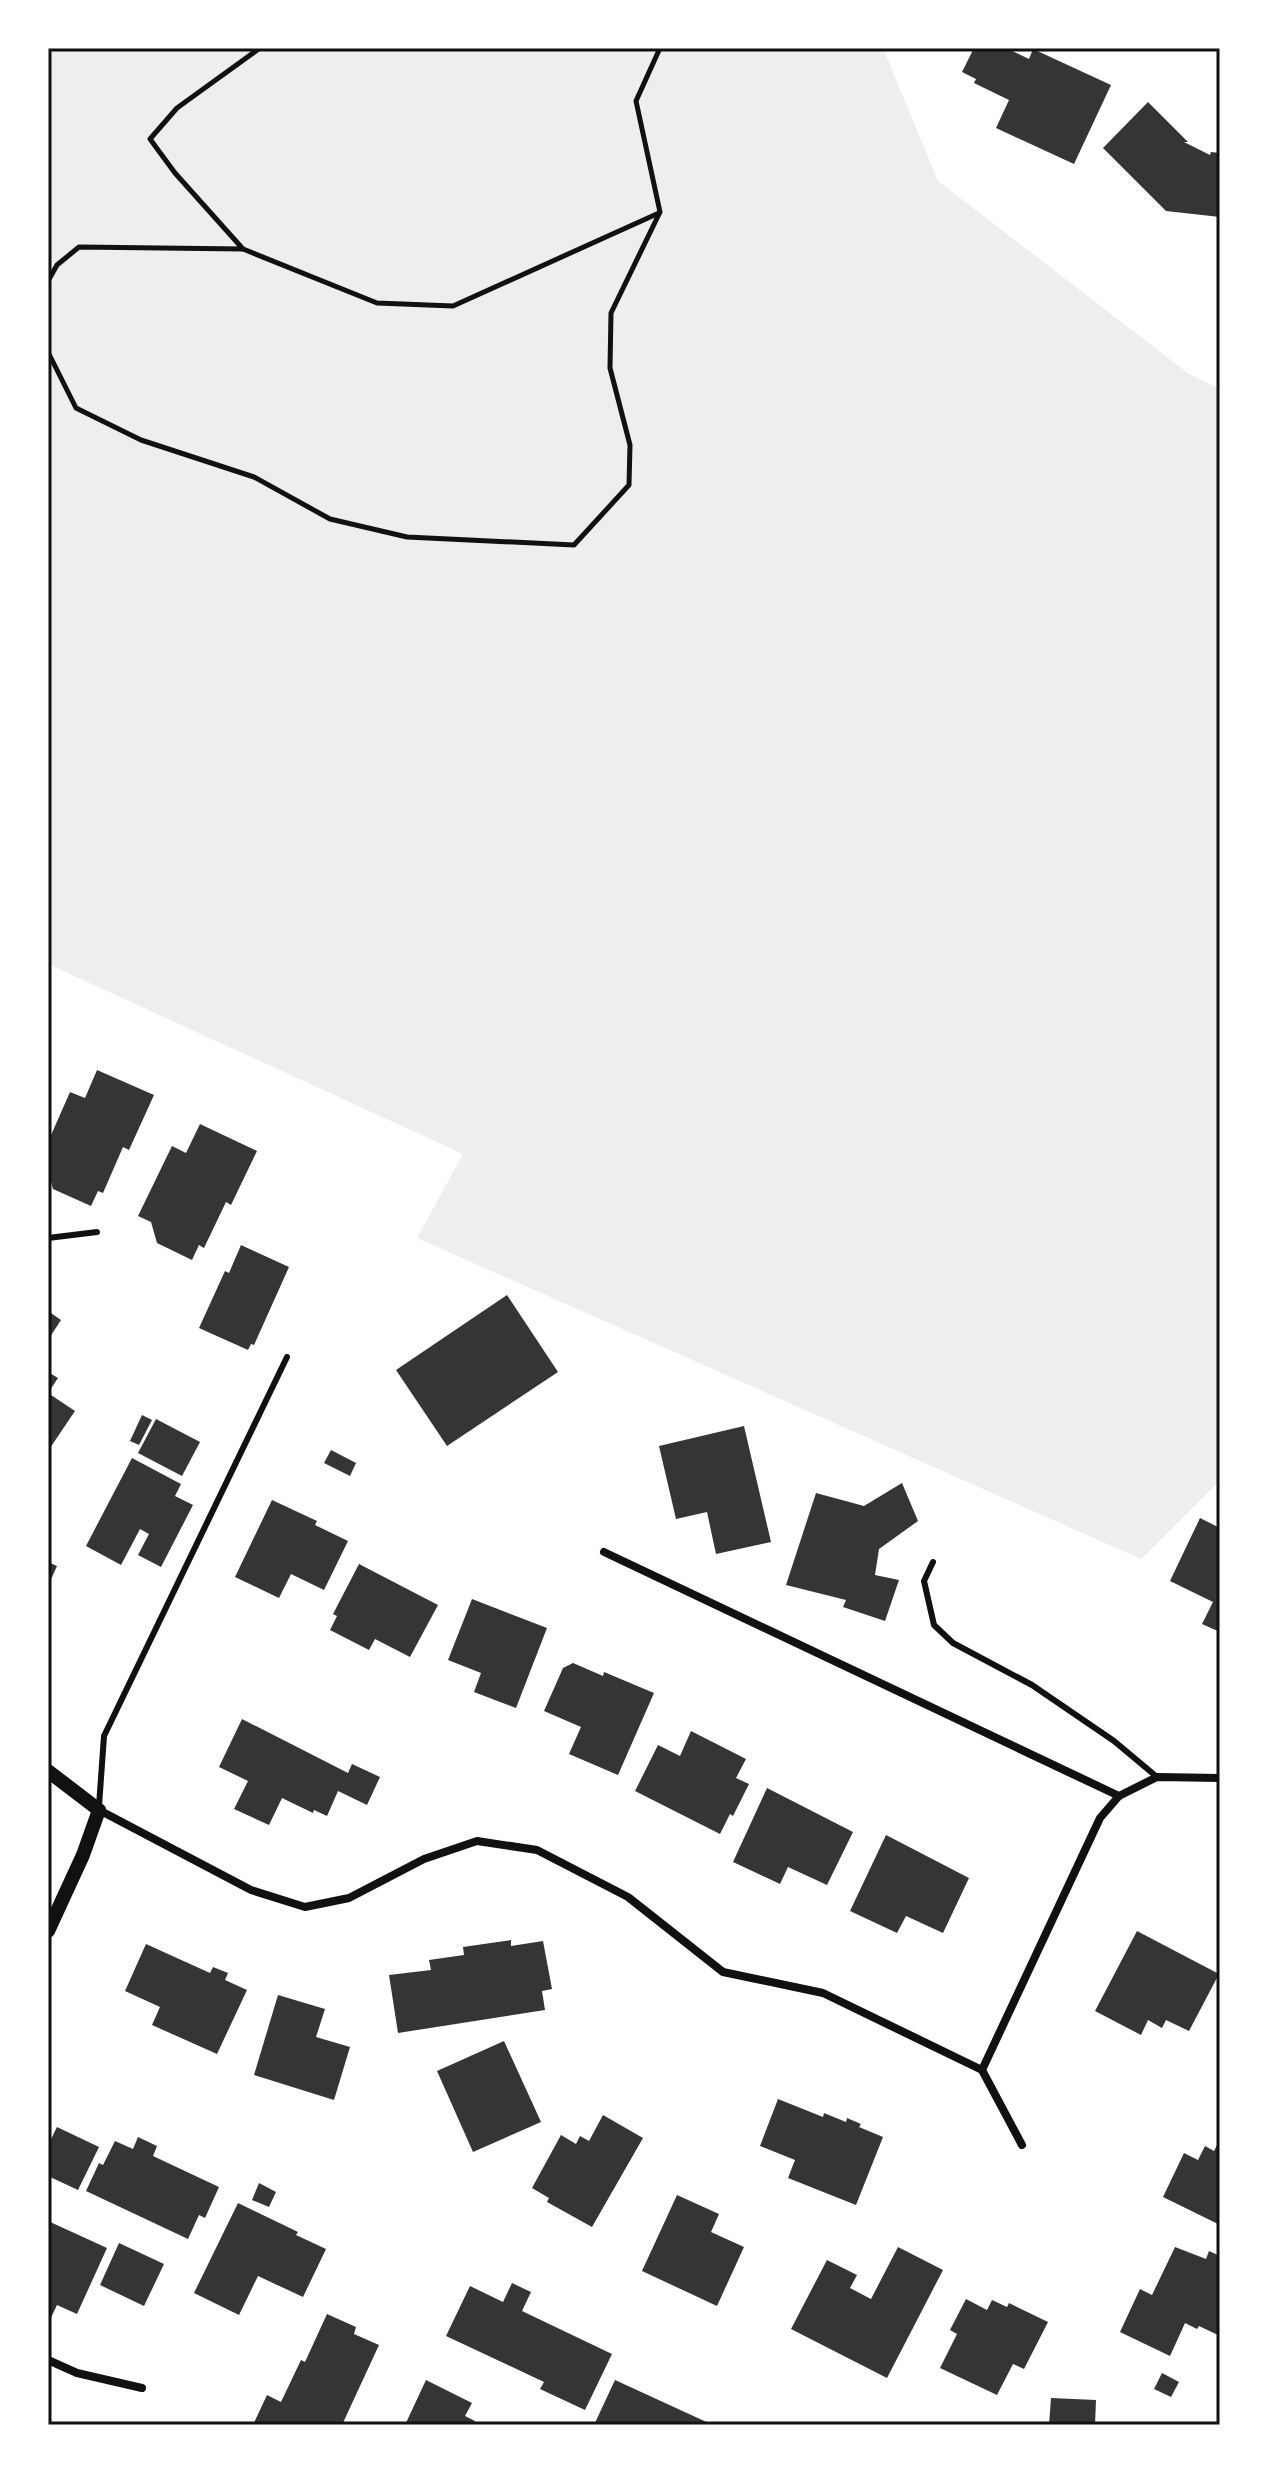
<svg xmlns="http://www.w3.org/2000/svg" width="1268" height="2473" font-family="Cabin,sans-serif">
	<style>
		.green { fill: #eee }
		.building { fill: #353535 }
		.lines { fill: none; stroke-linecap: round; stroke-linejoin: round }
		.path { stroke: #111; stroke-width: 5 }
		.service { stroke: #111; stroke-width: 6 }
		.minor { stroke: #111; stroke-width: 8 }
		.tertiary { stroke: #111; stroke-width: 14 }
		.neatline { fill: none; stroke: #111; stroke-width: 3 }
	</style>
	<rect width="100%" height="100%" fill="#fff"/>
	<path class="green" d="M48,48h835l55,133 251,193 31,15v1091l-79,79 -724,-321 46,-84 -415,-190z"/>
	<g class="building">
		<path d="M974,48h32l23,11 4,-10 78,36 -37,79 -78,-36 13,-28 -35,-17 2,-4 -14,-7z"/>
		<path d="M1148,102l40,40h-4l26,13 1,-3 9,1v64l-54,-6 -63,-63z"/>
		<path d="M97,1070l57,25 -25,55 -6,-3 -20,46 -5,-2 -7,15 -38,-17 -5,-18v-29l22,-50 15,6z"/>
		<path d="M200,1124l57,27 -26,54 -5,-3 -22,46 -5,-3 -7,15 -35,-17 -6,-21 -13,-6 34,-70 14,7z"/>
		<path d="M241,1245l48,22 -35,78 -3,-1 -3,6 -49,-22 26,-57 4,2z"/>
		<path d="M507,1295l51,77 -111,74 -51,-76z"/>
		<path d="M48,1311l13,9 -13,20z"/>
		<path d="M48,1372l10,6 -10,15z"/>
		<path d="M48,1393l27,18 -27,40z"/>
		<path d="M142,1415l10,5 -13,25 -9,-4z"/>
		<path d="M156,1419l44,23 -18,34 -44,-23z"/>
		<path d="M744,1426l27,116 -55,12 -9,-42 -31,7 -17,-73z"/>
		<path d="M331,1450l25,13 -6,13 -26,-13z"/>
		<path d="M132,1458l49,26 -6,12 18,9 -32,62 -23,-12 11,-21 -9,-5 -19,36 -35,-19z"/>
		<path d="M902,1483l16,38 -39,28 -4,26 24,5 -14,41 -42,-14 3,-7 -60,-15 30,-92 48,13z"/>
		<path d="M272,1500l45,21 -2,4 33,16 -24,49 -33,-16 -12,24 -44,-21z"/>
		<path d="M1200,1518l20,10v104l-18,-8 11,-22 -43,-21z"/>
		<path d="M48,1562l9,4 -9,20z"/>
		<path d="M359,1564l79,41 -28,52 -35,-18 -6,11 -39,-20 7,-14 -4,-2z"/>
		<path d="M472,1599l75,29 -31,80 -42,-16 7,-19 -33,-13z"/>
		<path d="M573,1663l30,13 1,-4 50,21 -36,82 -49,-21 12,-27 -37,-16 19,-43z"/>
		<path d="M242,1719l106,54 4,-9 28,13 -13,28 -29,-14 -11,25 -13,-6 -1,3 -31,-15 -13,27 -35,-16 14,-28 -29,-14z"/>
		<path d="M691,1731l55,28 -10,19 13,6 -16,32 -3,-2 -10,20 -85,-43 23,-46 22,11z"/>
		<path d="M767,1788l86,44 -26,53 -39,-18 -8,17 -47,-22z"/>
		<path d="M886,1835l83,43 -26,55 -37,-17 -9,17 -47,-22z"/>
		<path d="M1137,1931l82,43 -30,57 -23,-11 -4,8 -14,-8 -7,15 -46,-24z"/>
		<path d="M511,1940v6l32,-5 9,48 -10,2 3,19 -147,23 -9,-58 42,-5 -2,-10 35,-5 -1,-8z"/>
		<path d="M146,1944l64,29 3,-6 15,6 -3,7 22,10 -30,64 -65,-29 8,-18 -35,-16z"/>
		<path d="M278,1995l47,14 -9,28 34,10 -16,53 -80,-25z"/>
		<path d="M504,2041l37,81 -68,30 -36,-81z"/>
		<path d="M778,2099l45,18 1,-4 22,9 1,-4 14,6 -2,3 24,10 -27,68 -68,-27 7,-18 -35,-14z"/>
		<path d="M603,2115l40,23 -51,89 -45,-25 2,-4 -17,-10 29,-53 15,9 4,-8 9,5z"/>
		<path d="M57,2127l42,20 -21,43 -30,-14v-31z"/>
		<path d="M138,2137l19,9 -4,10 66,31 -14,31 -6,-3 -11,24 -102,-48 13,-28 4,2 12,-24 18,8z"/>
		<path d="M1220,2139v86l-57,-28 21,-44 14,7 7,-14 9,5z"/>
		<path d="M259,2183l17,9 -7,15 -17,-7z"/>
		<path d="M677,2195l42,19 -8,18 33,15 -27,59 -75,-35z"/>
		<path d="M238,2203l60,29 -2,3 30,14 -23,48 -45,-21 -19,39 -45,-22z"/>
		<path d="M48,2221l59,27 -30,66 -20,-9 -9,19z"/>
		<path d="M119,2243l45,21 -20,42 -44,-21z"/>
		<path d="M898,2247l45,23 -56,108 -96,-49 36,-69 30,15 -7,13 21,11z"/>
		<path d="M1175,2247l31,12 3,-8 11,5v80l-21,-10 -2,3 -12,-6 -15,33 -50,-24 20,-43 12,6z"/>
		<path d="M512,2283l19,9 -9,19 90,43 -27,56 -45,-21 4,-7 -98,-46 24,-50 33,16z"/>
		<path d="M966,2299l21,11 5,-10 15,7 2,-4 39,19 -24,47 -11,-5 -16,31 -57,-27 17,-34 -7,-4z"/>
		<path d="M327,2314l29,13 -2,7 25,11 -37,80h-89l14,-30 14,7 20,-42 4,2z"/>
		<path d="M1162,2373l17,9 -8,15 -17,-8z"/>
		<path d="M426,2380l46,23 -7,13 10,5 -2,4h-68z"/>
		<path d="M615,2380l98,45h-119z"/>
		<path d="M1051,2398l45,2 -1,25h-46z"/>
	</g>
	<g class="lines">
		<g class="path">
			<path d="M243,249l134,54 76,3 206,-93"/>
			<path d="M48,281l9,-16 22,-18 164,2 -68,-76 -25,-34 27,-31 83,-60"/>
			<path d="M48,352l28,56 65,32 113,37 76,42 77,18 167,8 55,-60 1,-40 -20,-77 1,-55 49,-101 -24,-111 24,-53"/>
		</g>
		<g class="service">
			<path d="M48,1238l49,-6"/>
			<path d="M933,1562l-9,19 10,44 19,18 79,42 82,56 43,36"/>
			<path d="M99,1806l5,-70 183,-379"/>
		</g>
		<g class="minor">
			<path d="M604,1552l515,244"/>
			<path d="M99,1810l152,80 54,17 44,-9 75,-39 53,-18 60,9 91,47 95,75 100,21 159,77 40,75"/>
			<path d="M982,2070l118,-252 19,-22 38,-19 63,1"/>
			<path d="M48,2360l29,13 65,15"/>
		</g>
		<path class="tertiary" d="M48,1771l51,39 -16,45 -35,76"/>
	</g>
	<rect width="1268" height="2473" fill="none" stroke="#ffffff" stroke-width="100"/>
	<rect x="50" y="50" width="1168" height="2373" class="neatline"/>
</svg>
